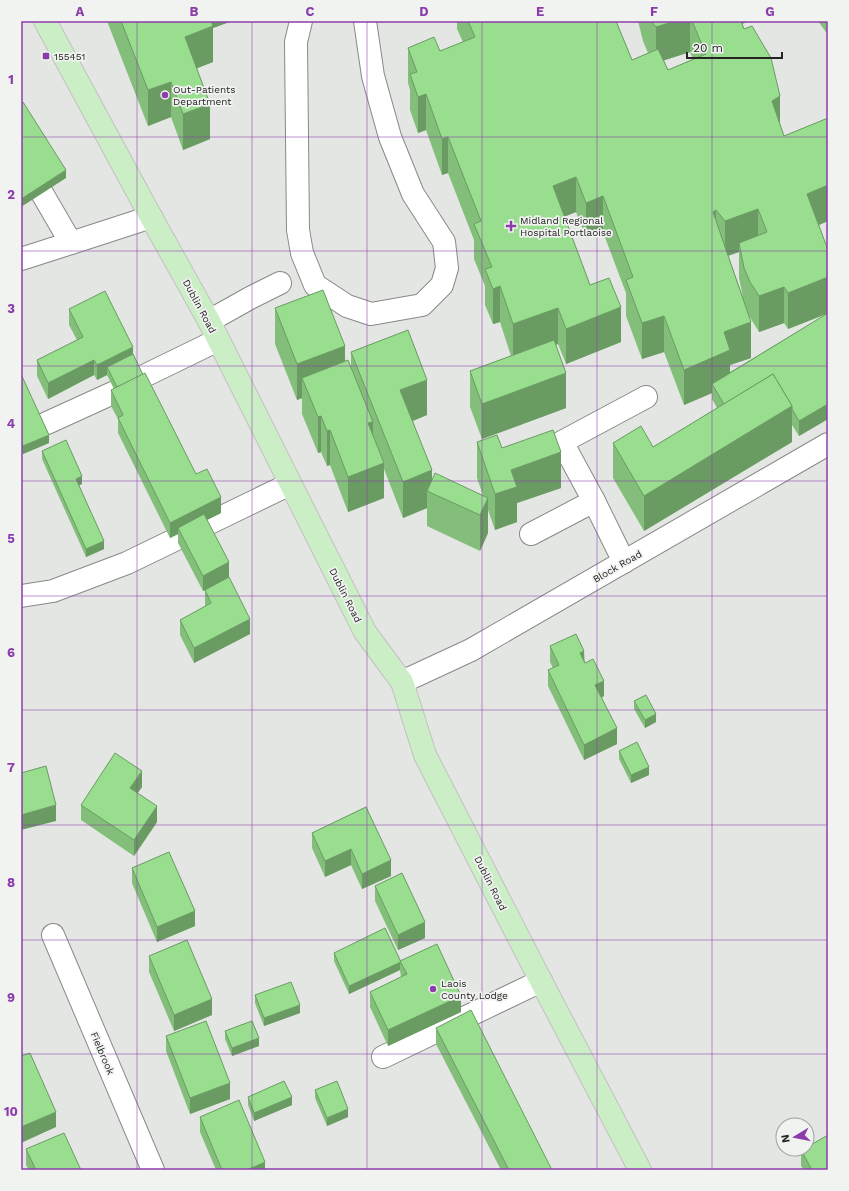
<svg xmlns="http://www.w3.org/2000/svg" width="849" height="1191" font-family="'Work Sans',sans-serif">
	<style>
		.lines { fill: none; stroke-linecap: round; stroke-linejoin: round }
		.minor-casing { stroke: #888a87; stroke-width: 24 }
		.major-casing { stroke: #c2c2c1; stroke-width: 24 }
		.minor { stroke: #fff; stroke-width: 22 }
		.major { stroke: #cceec7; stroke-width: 22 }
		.wall { fill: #83bf7a; fill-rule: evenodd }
		.shaded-wall { fill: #6a9b63 }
		.building { fill: #98de8e; stroke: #6a9b63 }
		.grid { fill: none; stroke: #8d3cab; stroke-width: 1; stroke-opacity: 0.55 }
		.poi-dot { fill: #8d3cab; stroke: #f1f3f1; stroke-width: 1.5 }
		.labels { text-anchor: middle; stroke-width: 3.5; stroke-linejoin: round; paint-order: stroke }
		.poi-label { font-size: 10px; fill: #242423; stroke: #f1f3f1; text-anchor: start }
		.street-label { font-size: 10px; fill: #242423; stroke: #f1f3f1 }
		.neatline { fill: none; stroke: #8d3cab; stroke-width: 1.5 }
		.grid-label { font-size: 13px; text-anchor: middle; font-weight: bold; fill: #8d3cab }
	</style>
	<rect width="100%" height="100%" fill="#e4e6e3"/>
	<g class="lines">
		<g class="minor-casing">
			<g id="minor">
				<path d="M301,21l-5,21 2,188 4,23 13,32 32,21 24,8 51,-9 20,-20 5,-17 -3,-26 -31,-48 -23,-57 -17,-61 -8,-55"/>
				<path d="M21,157l50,86 80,-26"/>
				<path d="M21,259l50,-16"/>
				<path d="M209,321l41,-23 30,-15"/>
				<path d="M140,378l78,-38"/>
				<path d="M47,423l68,-31"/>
				<path d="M531,534l63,-33"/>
				<path d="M624,562l-30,-61 -32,-59 84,-45"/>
				<path d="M21,596l32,-5 74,-28 163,-79"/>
				<path d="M402,682l69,-32 357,-206"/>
				<path d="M53,935l100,235"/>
				<path d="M383,1057l158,-76"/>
			</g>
		</g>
		<g class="major-casing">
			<path id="major" d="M45,21l106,196 58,104 156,311 37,50 23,73 116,226 99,189"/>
		</g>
		<use href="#minor" class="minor"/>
		<use href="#major" class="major"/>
	</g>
	<g class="wall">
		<path d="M107,21h125l-19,7v34l-16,6 13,71 -27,11 -12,-33 -23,9z"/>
		<path d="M457,21h159l16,39 16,-7 -5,-12 -5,-20h111l-7,3 42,112 44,-18v103l-9,4 9,25v169l-29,17 -7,-11v17l-148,89 -31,-53v-35l40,4 64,-39 -5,-9v-6l-28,12 -20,-53 -22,7 -16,-43v-23l-23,-61 -17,6 -10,-26 -12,5 26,68 31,57 -55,22 -8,-20 -2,1 10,63 -84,31 -12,-32v-36l41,-15 -11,-34 -7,2 -8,-19v-19l-11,-27v-19l-26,-67 -6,2 -16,-45 -8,3 -8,-23v-20l-2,-7v-35l32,3 23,-9 -6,-13zM690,52l3,7 -25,11 -4,-10zM739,252v26l4,19 -15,-42zM748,314l11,18 25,-9 4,6 39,-15 -97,58v-7l21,-7z"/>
		<path d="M818,21h10v14z"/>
		<path d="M275,308l70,54 6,6v-16l76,63 -14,6 19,59 51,15 -6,-17v-36l25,6 59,40 -44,15v19l-22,8 -7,-20v23l-8,18 -53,-25v-18l-24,10 -19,-49v29l-36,14 -18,-47 -3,1 -6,-14 -3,1 -16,-39v-16l-5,2 -22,-56z"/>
		<path d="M69,309l64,45 10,21 53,99 25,39 -14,7 43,114 -56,29 -14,-28v-15l25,-13v-17l-2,1 -25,-48v-9l-8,4 -52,-105v-14l-7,-13v-16l3,-1 -7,-14 -10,5 -3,-5 -46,24 -11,-23v-16l40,-20 -8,-15z"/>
		<path d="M21,374l28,69 -26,11 -2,-5z"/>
		<path d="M42,451l40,33 -3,1 25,64 -18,8 -44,-98z"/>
		<path d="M550,646l34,5 1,12 19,33 -2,2 15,46 -33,16 -36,-74v-16l5,-2 -3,-6z"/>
		<path d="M634,701l22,21 -11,6 -11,-19z"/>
		<path d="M619,751l30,24 -18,8 -12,-24z"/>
		<path d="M142,787l-5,6 20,29 -23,34 -53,-36v-15z"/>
		<path d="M366,807l25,69 -29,13 -11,-24 -26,12 -13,-29v-15z"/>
		<path d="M132,868l63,58 -38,16 -25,-59z"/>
		<path d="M375,886l50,52 -27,12 -23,-49z"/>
		<path d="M334,953l66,8 61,51 -73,34 -18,-39v-15l31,-15 -1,-7 -51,24 -15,-33z"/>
		<path d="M149,956l63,59 -38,16 -25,-59z"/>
		<path d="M255,995l45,18 -36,13 -9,-23z"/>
		<path d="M436,1028l116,142h-51l-65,-126z"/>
		<path d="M225,1031l34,15 -27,10 -7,-17z"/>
		<path d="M166,1036l64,63 -40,15 -24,-63z"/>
		<path d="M315,1090l33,27 -21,9 -12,-28z"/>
		<path d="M248,1097l44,8 -38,16 -6,-16z"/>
		<path d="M200,1117l65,53h-49l-16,-38z"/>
		<path d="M26,1149l55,21h-52l-3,-5z"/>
		<path d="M801,1150l27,20h-24l-3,-4z"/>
	</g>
	<g class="shaded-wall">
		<path d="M202,21h30l-19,7v34l-28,11v-36z"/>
		<path d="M675,21h15v31l-34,11v-36z"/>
		<path d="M732,21h17l-17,7z"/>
		<path d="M171,82v35l-23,9v-36z"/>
		<path d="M426,94v36l-8,3v-36z"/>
		<path d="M780,96v36l-8,-31z"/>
		<path d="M210,104v35l-27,11v-36z"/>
		<path d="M448,137v36l-6,2v-36z"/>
		<path d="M66,170v8l-45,29v-8z"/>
		<path d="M576,177v35l-23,9v-35z"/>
		<path d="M828,185v36l-21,9v-36z"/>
		<path d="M603,196v36l-17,6v-35z"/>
		<path d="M758,209v36l-19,-2v9l-14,5v-36z"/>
		<path d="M716,210v36l-3,-34z"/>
		<path d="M828,277v36l-40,16v-36z"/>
		<path d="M500,286v36l-7,2v-35z"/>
		<path d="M784,287v36l-25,9v-36z"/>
		<path d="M621,307v35l-55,22v-35z"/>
		<path d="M558,308v36l-45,16v-36z"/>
		<path d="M664,316v36l-22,7v-36z"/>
		<path d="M751,322v36l-21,7v21l-18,-2v9l-28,12v-35l40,-38z"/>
		<path d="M345,346v35l-43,-3v20l-5,2v-36z"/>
		<path d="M133,347v15l-26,5v8l-10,5v-15z"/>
		<path d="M94,360v15l-46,24v-16z"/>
		<path d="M566,373v35l-84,31v-35z"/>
		<path d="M427,380v35l-27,11v-36z"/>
		<path d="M828,404v15l-29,17v-15z"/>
		<path d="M792,406v36l-148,89v-35z"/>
		<path d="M321,416v36l-3,1v-36z"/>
		<path d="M373,422v35l-5,-34z"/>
		<path d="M330,430v35l-3,1v-35z"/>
		<path d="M49,435v8l-26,11v-8z"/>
		<path d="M561,452v36l-44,15v19l-22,8v-36l16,-24z"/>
		<path d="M384,463v35l-36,14v-35z"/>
		<path d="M432,470v23l-5,-2v17l-24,10v-36z"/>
		<path d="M82,476v8l-6,3v-8z"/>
		<path d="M221,497v16l-40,20 -3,-5v6l-8,4v-15z"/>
		<path d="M488,498v35l-8,18v-36z"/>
		<path d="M104,541v8l-18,8v-8z"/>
		<path d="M229,562v15l-26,14v-15z"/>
		<path d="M250,619v15l-56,29v-15z"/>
		<path d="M584,651v15l-4,-13z"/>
		<path d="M604,681v15l-9,4v-15z"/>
		<path d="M656,714v8l-11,6v-8z"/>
		<path d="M617,728v16l-33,16v-15z"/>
		<path d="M649,767v8l-18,8v-8z"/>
		<path d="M142,771v16l-12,17v-16z"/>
		<path d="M56,805v16l-35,9v-15z"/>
		<path d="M157,806v16l-23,34v-16z"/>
		<path d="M351,849v16l-26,12v-16z"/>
		<path d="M391,860v16l-29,13v-15z"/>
		<path d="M195,911v15l-38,16v-15z"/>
		<path d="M425,922v16l-27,12v-15z"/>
		<path d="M400,962v8l-51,24v-8z"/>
		<path d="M461,996v16l-73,34v-16z"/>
		<path d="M212,999v16l-38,16v-16z"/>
		<path d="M300,1005v8l-36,13v-8z"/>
		<path d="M259,1038v8l-27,10v-8z"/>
		<path d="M230,1083v16l-40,15v-16z"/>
		<path d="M292,1097v8l-38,16v-8z"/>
		<path d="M348,1109v8l-21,9v-8z"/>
		<path d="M56,1112v15l-35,16v-16z"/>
		<path d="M265,1162v8h-18z"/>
	</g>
	<g class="building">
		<path d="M121,21h90l2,5 -28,11 25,67 -27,10 -12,-32 -23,8z"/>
		<path d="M468,21h148l16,39 26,-11 10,21 38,-16 -14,-33h49l3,8 8,-3 19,32 9,38 -8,5 12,35 44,-18v67l-21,9 21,56v27l-40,16 -4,-6 -25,9 -9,-14 -6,-14 -5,-25 28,-11 -9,-23 -33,12 -9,-11 -3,2 38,110 -27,10 6,18 -46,20 -20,-54 -22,7 -16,-43 7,-3 -30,-81 -17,7 -10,-26 -23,9 37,99 19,-7 12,29 -55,22 -8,-21 -45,16 -13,-38 -7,3 -8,-20 7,-2 -18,-43 7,-3 -33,-84 -6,2 -16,-45 -8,3 -8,-23 7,-2 -9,-24 26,-11 6,14 35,-14z"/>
		<path d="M651,21h24l-19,6z"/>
		<path d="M23,102l43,68 -45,29v-96z"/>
		<path d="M323,290l22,56 -48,18 -22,-56z"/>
		<path d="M105,291l28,56 -36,18 -3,-5 -46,23 -11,-23 46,-23 -14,-28z"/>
		<path d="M828,313v91l-29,17 -7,-12v-3l-19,-32 -49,30 -12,-20z"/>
		<path d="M408,330l19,50 -27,10 32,80 -29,12 -52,-130z"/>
		<path d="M554,340l12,33 -84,31 -12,-33z"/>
		<path d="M133,354l10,21 -26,12 -10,-20z"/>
		<path d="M348,360l25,62 -5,1 16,40 -36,14 -18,-47 -3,1 -6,-15 -3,1 -16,-39z"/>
		<path d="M145,373l51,101 11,-5 14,28 -51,26 -52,-105 5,-3 -12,-25z"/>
		<path d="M21,374l28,61 -26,11 -2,-5z"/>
		<path d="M773,374l19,32 -148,90 -31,-53 28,-17 12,21z"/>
		<path d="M553,430l8,22 -50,18 6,17 -22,7 -18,-52 20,-7 5,13z"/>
		<path d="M66,440l16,36 -6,3 28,62 -18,8 -44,-98z"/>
		<path d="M435,473l53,25 -8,17 -53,-24z"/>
		<path d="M204,514l25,48 -26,14 -25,-48z"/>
		<path d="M229,577l21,42 -56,29 -14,-28 31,-17 -6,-13z"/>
		<path d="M576,634l8,17 -4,2 5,10 8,-4 11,22 -9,4 22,43 -33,17 -36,-75 11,-5 -9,-19z"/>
		<path d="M646,695l10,19 -11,6 -11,-19z"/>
		<path d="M637,742l12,25 -18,8 -12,-24z"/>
		<path d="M115,753l27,18 -12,17 27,18 -23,34 -53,-35z"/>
		<path d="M46,766l10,39 -35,10v-42z"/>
		<path d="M366,807l25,53 -29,14 -11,-25 -26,12 -13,-28z"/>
		<path d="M169,852l26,59 -38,16 -25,-59z"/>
		<path d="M402,873l23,49 -27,13 -23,-49z"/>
		<path d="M385,928l16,34 -52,24 -15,-33z"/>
		<path d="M187,940l25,59 -38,16 -25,-59z"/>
		<path d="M437,944l24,52 -73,34 -18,-38 37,-18 -7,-13z"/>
		<path d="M291,982l9,23 -36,13 -9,-23z"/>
		<path d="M471,1010l81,160h-43l-73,-142z"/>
		<path d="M206,1021l24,62 -40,15 -24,-62z"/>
		<path d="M252,1021l7,17 -27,10 -7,-17z"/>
		<path d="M30,1053l26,59 -35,15v-71z"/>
		<path d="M284,1081l8,16 -38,16 -6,-16z"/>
		<path d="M337,1081l11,28 -21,9 -12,-28z"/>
		<path d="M239,1100l26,62 -18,8h-25l-22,-53z"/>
		<path d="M64,1133l17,37h-45l-10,-21z"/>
		<path d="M828,1135v35h-16l-11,-20 2,-1h4v-2z"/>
	</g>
	<path class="grid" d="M137,21v1149M252,21v1149M367,21v1149M482,21v1149M597,21v1149M712,21v1149M21,137h807M21,251h807M21,366h807M21,481h807M21,596h807M21,710h807M21,825h807M21,940h807M21,1054h807"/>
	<g class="poi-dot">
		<rect x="42" y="52" width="8" height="8" rx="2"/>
		<circle cx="165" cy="95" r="4"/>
		<path d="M509 220h4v4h4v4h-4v4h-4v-4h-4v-4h4z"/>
		<circle cx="433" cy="989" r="4"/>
	</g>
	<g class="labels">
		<g class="poi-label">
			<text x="54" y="60">155451</text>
			<text x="173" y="93">Out-Patients<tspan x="173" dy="12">Department</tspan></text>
			<text x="520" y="224">Midland Regional<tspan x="520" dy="12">Hospital Portlaoise</tspan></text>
			<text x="441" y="987">Laois<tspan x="441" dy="12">County Lodge</tspan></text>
		</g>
		<g class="street-label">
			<text transform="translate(200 306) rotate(62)" y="4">Dublin Road</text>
			<text transform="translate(617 566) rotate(-30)" y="4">Block Road</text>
			<text transform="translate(346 595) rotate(63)" y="4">Dublin Road</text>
			<text transform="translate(491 883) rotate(63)" y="4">Dublin Road</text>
			<text transform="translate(103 1053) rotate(67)" y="4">Fielbrook</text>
		</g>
	</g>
	<rect width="849" height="1191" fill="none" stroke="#f1f3f1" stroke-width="44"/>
	<g transform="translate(795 1137) rotate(260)"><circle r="19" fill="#f1f3f1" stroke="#9fa09f"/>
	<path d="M0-3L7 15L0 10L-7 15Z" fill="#8d3cab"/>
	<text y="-6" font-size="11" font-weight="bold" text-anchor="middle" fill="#242423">N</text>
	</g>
	<path d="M687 52v6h95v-6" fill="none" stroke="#242423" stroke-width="2"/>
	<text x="693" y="52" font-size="12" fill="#242423" stroke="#f1f3f1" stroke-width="3" paint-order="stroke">20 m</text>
	<rect x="22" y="22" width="805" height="1147" class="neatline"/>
	<g class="grid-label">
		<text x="80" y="16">A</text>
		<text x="194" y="16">B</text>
		<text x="310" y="16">C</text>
		<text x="424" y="16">D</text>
		<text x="540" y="16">E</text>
		<text x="654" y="16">F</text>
		<text x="770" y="16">G</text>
		<text x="11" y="84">1</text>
		<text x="11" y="199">2</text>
		<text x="11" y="313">3</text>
		<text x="11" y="428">4</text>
		<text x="11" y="543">5</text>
		<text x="11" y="657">6</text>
		<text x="11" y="772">7</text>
		<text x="11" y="887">8</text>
		<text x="11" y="1002">9</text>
		<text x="11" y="1116">10</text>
	</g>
</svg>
